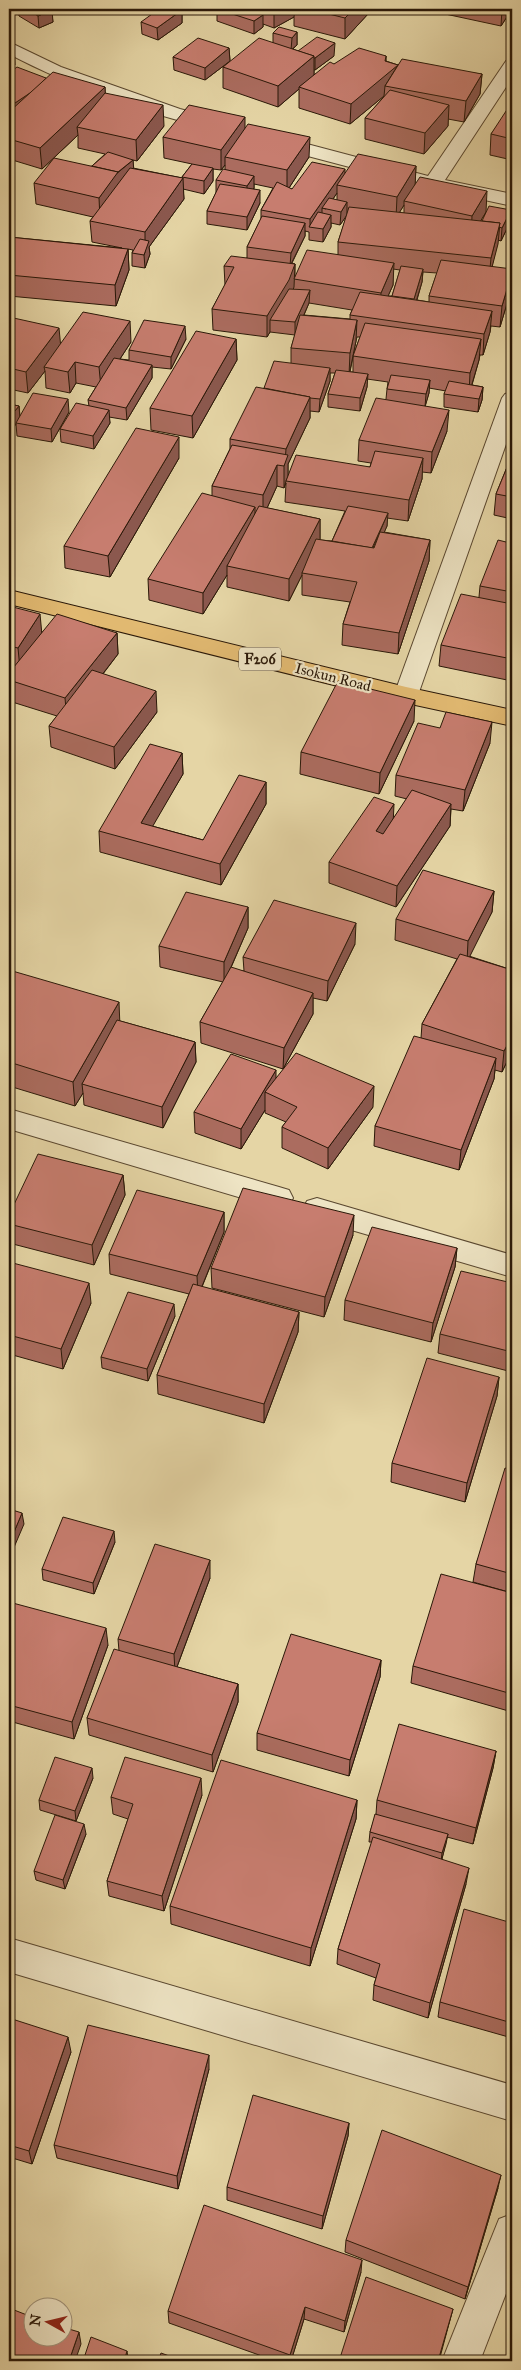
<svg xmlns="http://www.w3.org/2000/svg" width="521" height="2370" font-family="'IM FELL Great Primer',serif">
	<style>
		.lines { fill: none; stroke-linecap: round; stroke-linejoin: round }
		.minor-casing { stroke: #59472f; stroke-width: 2 }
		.primary-casing { stroke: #2a1808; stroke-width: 2 }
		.minor { fill: #eee4c4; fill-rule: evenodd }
		.primary { fill: #e2ba72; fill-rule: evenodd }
		.wall { fill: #ab6c5f; stroke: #2a1808; fill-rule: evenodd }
		.shaded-wall { fill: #8b584e; stroke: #2a1808 }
		.building { fill: #c77d6f; stroke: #2a1808 }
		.labels { text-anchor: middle; stroke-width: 4.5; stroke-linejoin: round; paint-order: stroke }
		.shield { fill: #eee4c4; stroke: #655540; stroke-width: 1 }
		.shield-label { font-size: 14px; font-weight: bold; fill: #2a1808 }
		.street-label { font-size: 15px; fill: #2a1808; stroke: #eee4c4 }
	</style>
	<rect width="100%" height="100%" fill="#e5d5a5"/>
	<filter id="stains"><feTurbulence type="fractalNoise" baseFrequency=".004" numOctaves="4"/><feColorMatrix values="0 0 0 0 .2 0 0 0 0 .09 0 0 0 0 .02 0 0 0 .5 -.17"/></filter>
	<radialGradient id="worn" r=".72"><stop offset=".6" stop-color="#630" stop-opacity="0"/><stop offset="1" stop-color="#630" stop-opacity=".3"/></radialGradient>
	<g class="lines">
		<g class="minor-casing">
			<g id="minor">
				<path d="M9,42l52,25 119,42 45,12 2,4 -2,4 -7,2c-72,-18 -144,-43 -209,-77z"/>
				<path d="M512,60v18l-67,102 67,14v12l-79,-17 -167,-44 -2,-4 2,-4 7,-2 155,41 78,-115z"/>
				<path d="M512,392v35l-94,268 -4,6 -8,2 -8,-2 -4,-6 108,-297 3,-4z"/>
				<path d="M9,1109l270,78 10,3 4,8 -4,8 -10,3 -270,-80z"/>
				<path d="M317,1198l195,57v22l-205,-60 -4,-8 4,-8z"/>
				<path d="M9,1938l503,147v36l-503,-149z"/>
				<path d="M512,2214v64l-32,83h-38l57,-142z"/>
			</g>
		</g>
		<g class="primary-casing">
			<path id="primary" d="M9,590l397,97 106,23v16l-106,-23 -397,-99z"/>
		</g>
		<use href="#minor" class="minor"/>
		<use href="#primary" class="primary"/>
	</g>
	<g class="wall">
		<path d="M18,9h33l2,13 -14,6 -20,-12z"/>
		<path d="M217,9h151v5l-23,25 -51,-13v-9l-20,11 -11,-4v3l-9,7 -37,-13z"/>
		<path d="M422,9h90l-11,17z"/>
		<path d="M182,10v13l-24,17 -16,-6 -1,-12z"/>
		<path d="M297,32v13l-4,4 5,2 36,5 -19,14h-1v5l20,-11 52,-8v5l12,4 84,9 -2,20 -16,28 -16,-3v7l-24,28 -59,-15v-21l19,-21v-1l-34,28 -51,-16v-19l-21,18 -55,-19v-21l50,-24v-10z"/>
		<path d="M229,48l1,13 -25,19 -31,-10 -1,-13z"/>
		<path d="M9,73l96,14v6l59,33 -27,35 -4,-1v8l49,10v-1l10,-13 -28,-6 -1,-21 82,-8 64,28 -20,31 3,1 53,-16 71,-7 -1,19 71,27 -6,9 30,1 -9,19 -3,-1 -6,26 19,24 -11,37 -9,-1 -1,6 -7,23h-3l-1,5 -7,25 11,2 -1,13 -4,12 -34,-5v-13l2,-3 -17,-3v5l-4,13 22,25 -16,42 -9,-1v7l-14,42 -21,-3v8l-3,6 46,8 -1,21 -31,93 -56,-9 1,-21 7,-22 -48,-7v-20l-13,26 -62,-14v-12l-24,39 -54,-14 -1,-21 64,-83v-10l18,-37v-10l34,-51 27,-25v-15l4,-13 -25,-3 -3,5 -54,-7 -1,-21 13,-24 -1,-19 23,-8v-11l14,-28v-9l12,-22 -19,-4v5l6,14 -13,27 -40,-6v-13l9,-18v-13l9,-10v-5l-4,5 -8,-1v12l-9,13 -21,-5 1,10 -35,48 1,7 -5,14 -13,-2v-13l1,-3 -5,-1 1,21 -13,36 -107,-10v-59l113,11 -30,-6 -2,-21 3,-4 -57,-13 -2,-21 58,-17 13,-12 -27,-6v-13l-36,34 -33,-10zM337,193v7l-4,-1zM404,205v8h-5zM347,215l-9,27v13l-43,22v-13l-3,-1 13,-27v-5l4,1v8l14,2 8,-15v-4l9,2zM393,269l7,1 -8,26h-4l5,-11zM423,272l14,1 -8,23v6l-12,-2 5,-18zM309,303l43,7 -2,5v4l-46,-4zM357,337h3l-7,19v16h-3l6,-31zM330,373h5l-7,21v13l32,4 7,-24v-8l21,3 -1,7 -1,10 -27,41 -1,21 13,2 -1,4 -82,8v-11l22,-46v-7l9,1 11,-31zM286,483l-1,19 60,9 -13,30 -12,-1v-21l-53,-11 10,-22 7,2z"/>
		<path d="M512,106v54l-22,-5 1,-21z"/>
		<path d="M9,317l51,27 71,-2 -11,17 9,1v-10l57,-11 -15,30 -19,-2v11l-25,42 -18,-3 1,6 -16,26 -33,-7 -1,-13 29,-23 -1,-6 8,-13 -20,-4 -6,10 -24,-5 -1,-17 -17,22 -19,-4z"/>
		<path d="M236,339l1,21 -44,78 -42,-8 -1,-22z"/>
		<path d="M9,404l10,2 1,10 49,-4 -17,30 -35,-6 -1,-12 -7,9z"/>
		<path d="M512,455v64l-18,-4 2,-21z"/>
		<path d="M179,458l-69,119 -45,-9 -1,-22z"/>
		<path d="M512,538v143l-73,-15 2,-21 38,-48 1,-11 30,-43z"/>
		<path d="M9,606l33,26 75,1 1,21 -15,20 54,38 -42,57 -64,-22 -2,-21 8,-10 -48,-15v-28l4,-5 -4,-1z"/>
		<path d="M414,721l-35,73 -79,-20 1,-22z"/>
		<path d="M490,743l-27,68 -12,-2 -1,17 -54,81 -67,-24v-21l64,-43 14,-20 -12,-3 1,-21z"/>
		<path d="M182,753l1,21 -31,52 51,14 63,-58v22l-45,81 -121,-33 -1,-21z"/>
		<path d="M494,891l-2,21 -23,44 43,14v81l-10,21 -7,-2 -1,9 -35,91 -85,-24 1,-20 46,-88 1,-14 35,-65 -62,-19 1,-21z"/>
		<path d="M248,907v21l-18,42 14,1 -1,-14 112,-13 -28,57 -14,-3v16l-30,55 -82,-26 -1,-21 23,-40 -63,-15 -1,-21z"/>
		<path d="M9,970l111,51 75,21 1,20 -33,66 -79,-23 -1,-12 -8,13 -66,-20z"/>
		<path d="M276,1078l97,29 -45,62 -46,-21v-21l4,-5 -21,-9v-3l-24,39 -46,-16 -1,-21z"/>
		<path d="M123,1175l2,20 -31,70 -85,-22v-19z"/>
		<path d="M224,1212v20l-22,55 97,25 -1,20 -34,91 -106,-29 -1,-19 32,-81 -79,-20 -1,-20z"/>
		<path d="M353,1235l-29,82 -112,-29 -1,-20z"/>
		<path d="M457,1248l-2,19 -24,75 -87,-22 1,-20z"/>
		<path d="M9,1262l82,41 -28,66 -54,-15z"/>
		<path d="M512,1283v89l-74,-19 2,-19z"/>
		<path d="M175,1316l-27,65 -46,-13 -1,-11z"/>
		<path d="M499,1377l-2,19 -32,106 -74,-20 1,-19z"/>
		<path d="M512,1470v123l-39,-11 3,-18z"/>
		<path d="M115,1542l-21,52 -51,-14 -1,-11z"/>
		<path d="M210,1578l-33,89 61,17v18l-25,70 -124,-37 -2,-17 32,-67 -1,-12z"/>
		<path d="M512,1593v119l-101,-29 2,-17z"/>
		<path d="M9,1602l99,43 -34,94 -65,-18z"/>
		<path d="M381,1660l-1,17 -31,99 -92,-26v-17z"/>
		<path d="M496,1751l-3,17 -20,76 -26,-7 -5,22 24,25 -38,134 -55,-18 1,-15 2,-7 -39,-14 1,-15 34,-107h-3l1,-10 6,-18 1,-14z"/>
		<path d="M93,1778l-17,43 -36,-11 -1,-10z"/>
		<path d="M202,1795l-38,116 -55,-15 -2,-15 21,-62 -15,-5 -2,-17z"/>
		<path d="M357,1800l-1,19 -46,147 -139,-42 -1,-18z"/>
		<path d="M86,1834l-21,55 -29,-9 -2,-9z"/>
		<path d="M512,1923v115l-74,-21 2,-15z"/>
		<path d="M9,2018l62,34 -39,112 -23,-7z"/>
		<path d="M209,2069l-31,120 -121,-31 -3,-13z"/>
		<path d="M349,2123l-1,13 -26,93 -95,-29v-13z"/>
		<path d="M498,2188l-33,111 -120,-47 1,-12z"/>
		<path d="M361,2272l-17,60 -40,-13 -13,42h-15l-107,-38 -1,-12z"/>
	</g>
	<g class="shaded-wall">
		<path d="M274,9h21l-1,8 -20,11z"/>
		<path d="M354,9h14v5l-23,25v-21z"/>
		<path d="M502,9h10l-11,17z"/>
		<path d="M52,10l1,12 -14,6 -1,-12z"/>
		<path d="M182,10v13l-24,17 -1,-12z"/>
		<path d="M263,15v12l-9,7v-13z"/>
		<path d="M297,32v13l-6,5 1,-12z"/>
		<path d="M335,43l-1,13 -19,14v-12z"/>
		<path d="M14,44l1,21 -6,5v-22z"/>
		<path d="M229,48l1,13 -25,19v-12z"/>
		<path d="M314,56v21l-15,10v2l-21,18v-21z"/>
		<path d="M386,56l-1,19 13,-10 -13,21 -1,10 -34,28 1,-20 34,-43z"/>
		<path d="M482,74l-2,20 -16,28 2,-21z"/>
		<path d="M49,79l-36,38 -1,-12z"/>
		<path d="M105,87l1,21 -29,19 1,8 -36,34 -2,-21z"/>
		<path d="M163,105l1,21 -27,35 -1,-21z"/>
		<path d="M449,105l-1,21 -24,28 1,-21z"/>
		<path d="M245,117v21l-20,19v8l-4,5v-20z"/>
		<path d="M310,137l-1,20 -22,34v-21z"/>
		<path d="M133,160l1,12 -34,47 -1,-21 16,-23z"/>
		<path d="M416,166l-1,21 -11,14v4l-8,13 1,-21z"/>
		<path d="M213,168v13l-9,13v-13z"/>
		<path d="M345,169v13l-8,3v8l-11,16 -4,-1v7l-12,12v-8z"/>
		<path d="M254,176v12l-7,11v-13z"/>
		<path d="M183,178l1,21 -35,48 1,7 -5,14 -1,-13 1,-3v-20z"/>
		<path d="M260,190v13l-13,27v-13z"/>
		<path d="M487,191l-1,21 -15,25 1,-21z"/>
		<path d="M347,202v13l-7,10 1,-13z"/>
		<path d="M511,210l-1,12 -9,19 1,-13z"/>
		<path d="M331,215v12l-8,15v-13z"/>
		<path d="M305,223v13l-15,30 1,-13z"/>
		<path d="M500,223l-2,21 -9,35 2,-21z"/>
		<path d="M128,249l1,21 -13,36 -1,-21z"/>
		<path d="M394,263l-1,22 -13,29 1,-21z"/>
		<path d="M295,264l-1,23 -5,15 -19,18v12l-3,5v-21z"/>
		<path d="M423,269l-1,13 -10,33 1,-13z"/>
		<path d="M512,272l-1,18 -11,37 2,-21z"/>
		<path d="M310,290l-1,13 -14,32v-13z"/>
		<path d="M492,311l-2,21 -7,23 1,-21z"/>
		<path d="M357,320l-1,21 -7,34 1,-22z"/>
		<path d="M130,321l1,21 -30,46 -2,-21z"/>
		<path d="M185,326l1,13 -15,30v-12z"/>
		<path d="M59,328l2,21 -17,18 1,4 -17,22 -2,-21z"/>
		<path d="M236,339l1,21 -44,78 -1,-22z"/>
		<path d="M481,339l-2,21 -10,34 1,-21z"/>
		<path d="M75,362l1,21 -6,10 -2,-21z"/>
		<path d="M152,365v13l-25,42 -1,-12z"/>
		<path d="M330,368v13l-11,31 1,-13z"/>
		<path d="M368,374l-1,13 -7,24v-13z"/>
		<path d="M430,380l-1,13 -4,14 1,-13z"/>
		<path d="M483,387l-1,13 -4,12 1,-13z"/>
		<path d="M310,397v21l-22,46v13l-2,4 -2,7v-22l1,-4 1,-13z"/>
		<path d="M68,399l1,13 -17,30 -1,-13z"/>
		<path d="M19,406l1,13 -4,4v1l-7,9v-15z"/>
		<path d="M109,410l1,13 -16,26 -1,-13z"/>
		<path d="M449,410l-2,21 -16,42 1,-21z"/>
		<path d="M179,437v21l-69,119 -2,-21z"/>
		<path d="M423,458l-1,21 -14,42 1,-21z"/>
		<path d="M277,465v21l-14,31v-22z"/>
		<path d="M255,507v21l-28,38v9l-24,39v-21z"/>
		<path d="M388,513l-1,13 -16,37 1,-13z"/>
		<path d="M320,519v22l-18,32v2l-13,26v-22z"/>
		<path d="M430,540l-1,21 -31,93 1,-21z"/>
		<path d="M40,614l2,21 -22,34 -2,-21z"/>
		<path d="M117,633l1,21 -51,66 -2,-22z"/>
		<path d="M156,691l1,21 -42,57 -1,-22z"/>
		<path d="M415,700l-1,21 -35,73 1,-21z"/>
		<path d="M492,722l-2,21 -27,68 2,-21z"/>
		<path d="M182,753l1,21 -40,69 -2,-20z"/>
		<path d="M266,782v22l-45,81 -1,-21z"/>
		<path d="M394,804l-1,22 -18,27 1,-22z"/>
		<path d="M451,804l-1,22 -54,81 1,-21z"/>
		<path d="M494,891l-2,21 -25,50 1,-21z"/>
		<path d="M248,907v21l-24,55v-21z"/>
		<path d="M10,908l2,21 -3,4v-23z"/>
		<path d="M356,923l-1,21 -28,57 1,-20z"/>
		<path d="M313,993v21l-30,55 1,-21z"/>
		<path d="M119,1002l1,25 -38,57 1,9 -8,13 -2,-24z"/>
		<path d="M512,1036v15l-10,21 2,-21z"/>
		<path d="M195,1042l1,20 -33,66 -1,-21z"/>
		<path d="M496,1058l-2,21 -35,91 2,-20z"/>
		<path d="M276,1070v21l-11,1v18l-24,39v-20z"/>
		<path d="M374,1086l-1,21 -45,62v-21z"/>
		<path d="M11,1152l3,20 -5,8v-24z"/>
		<path d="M123,1175l2,20 -31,70 -2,-20z"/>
		<path d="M224,1212v20l-26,64 -1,-20z"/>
		<path d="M354,1215l-1,20 -29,82 1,-20z"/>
		<path d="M457,1248l-2,19 -24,75 2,-19z"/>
		<path d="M89,1283l2,20 -28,66 -2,-20z"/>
		<path d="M174,1304l1,12 -27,65 -1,-12z"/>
		<path d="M299,1312l-1,20 -34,91v-19z"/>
		<path d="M499,1377l-2,19 -32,106 2,-19z"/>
		<path d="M22,1513l2,11 -15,35v-15z"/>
		<path d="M114,1531l1,11 -21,52 -1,-11z"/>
		<path d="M210,1560v18l-35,94 -1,-18z"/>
		<path d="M106,1628l2,17 -34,94 -2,-17z"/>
		<path d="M381,1660l-1,17 -31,99 1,-16z"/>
		<path d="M238,1684v18l-25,70 -1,-17z"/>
		<path d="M496,1751l-3,17 -20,76 3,-16z"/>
		<path d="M92,1768l1,10 -17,43 -1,-10z"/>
		<path d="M201,1778l1,17 -38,116 -2,-15z"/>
		<path d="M357,1800l-1,19 -46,147 1,-18z"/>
		<path d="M84,1824l2,10 -21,55 -2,-9z"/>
		<path d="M448,1834l-2,10 -5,18 1,-9z"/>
		<path d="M469,1868l-3,16 -38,134 2,-15z"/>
		<path d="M68,2037l3,15 -39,112 -3,-13z"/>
		<path d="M209,2055v14l-31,120 -1,-13z"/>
		<path d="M349,2123l-1,13 -26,93 1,-13z"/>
		<path d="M501,2175l-3,13 -33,111 3,-12z"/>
		<path d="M362,2260l-1,12 -17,60 1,-11z"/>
		<path d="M305,2307l-1,12 -13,42h-1v-6z"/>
		<path d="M453,2309l-14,52h-1z"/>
		<path d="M79,2332l2,12 -6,17h-6z"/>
		<path d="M127,2351l1,7 -1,3h-3z"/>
	</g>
	<g class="building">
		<path d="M27,9h24l1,1 -14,6z"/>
		<path d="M159,9h19l4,1 -25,18 -16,-6z"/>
		<path d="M217,9h27l19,6 -9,6z"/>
		<path d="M309,9h45l-9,9z"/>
		<path d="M279,27l18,5 -5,6 -19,-5z"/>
		<path d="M317,37l18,6 -20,15h-1v-2l-16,-5z"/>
		<path d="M198,38l31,10 -24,20 -32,-11z"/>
		<path d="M259,38l55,18 -36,30 -55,-19z"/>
		<path d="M9,43l5,1 -5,4z"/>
		<path d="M359,48l27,8 -1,5 13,4 -47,39 -52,-17 31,-25 4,2z"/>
		<path d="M402,59l80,15 -16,27 -81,-15z"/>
		<path d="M17,67l29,11 -13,13 -21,14 -3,-2v-30z"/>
		<path d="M53,72l52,15 -65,61 -31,-9v-27z"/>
		<path d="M390,90l59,15 -24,28 -60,-15z"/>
		<path d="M105,93l58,12 -27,35 -59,-13z"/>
		<path d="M189,105l56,12 -24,33 -58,-13z"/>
		<path d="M510,105l2,1v33l-21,-5z"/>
		<path d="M248,124l62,13 -23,33 -62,-13z"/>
		<path d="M108,152l25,8 -15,12 -26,-6z"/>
		<path d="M358,154l58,12 -19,31 -60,-12z"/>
		<path d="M54,158l64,14 -19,26 -65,-15z"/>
		<path d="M312,162l33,7 -35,50 -49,-9 16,-28 15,7z"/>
		<path d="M192,164l21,4 -9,13 -22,-4z"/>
		<path d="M130,168l53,10 -38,54 -55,-11z"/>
		<path d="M223,169l31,7 -7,10 -31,-6z"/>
		<path d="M420,177l67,14 -15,25 -68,-15z"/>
		<path d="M220,184l40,6 -13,27 -40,-6z"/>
		<path d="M329,198l18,4 -6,10 -19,-4z"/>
		<path d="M489,206l22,4 -9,18 -3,-1 1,-4 -18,-2z"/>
		<path d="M349,207l151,16 -9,35 -153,-16z"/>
		<path d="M318,212l13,3 -8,14 -14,-2z"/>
		<path d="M262,216l43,7 -14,30 -44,-6z"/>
		<path d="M9,237l119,12 -13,36 -106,-10z"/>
		<path d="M140,239l9,2 -5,14 -12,-2z"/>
		<path d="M307,250l87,13 -13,30 -87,-14z"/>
		<path d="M231,256l64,8 -6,16 -22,36 -55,-7 22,-42 -10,-1z"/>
		<path d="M441,260l71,9v3l-10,34 -73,-10z"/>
		<path d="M401,266l22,3 -9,30 -22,-3z"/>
		<path d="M289,289l21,1 -15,32 -25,-2z"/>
		<path d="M360,292l132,19 -8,23 -134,-19z"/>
		<path d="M83,312l47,9 -31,46 -24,-5 -7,10 -24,-5z"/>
		<path d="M300,315l57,5 -7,33 -59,-5z"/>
		<path d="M9,317l50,11 -33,44 -17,-4z"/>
		<path d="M144,320l41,6 -14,31 -42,-7z"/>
		<path d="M365,323l116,16 -11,34 -117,-17z"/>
		<path d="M196,331l40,8 -44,77 -42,-8z"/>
		<path d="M114,358l38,7 -26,43 -38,-8z"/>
		<path d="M274,361l56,7 -10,31 -10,-1v-1l-46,-9z"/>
		<path d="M336,370l32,4 -8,24 -32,-4z"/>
		<path d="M391,375l39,5 -4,14 -39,-5z"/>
		<path d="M449,381l34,6 -4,12 -35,-5z"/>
		<path d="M256,387l54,10 -24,52 -56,-10z"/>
		<path d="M33,393l35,6 -17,30 -35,-6z"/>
		<path d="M376,398l73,12 -17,42 -73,-12z"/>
		<path d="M76,403l33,7 -16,26 -33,-7z"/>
		<path d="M9,404l10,2 -10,12z"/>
		<path d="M136,428l43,9 -71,119 -44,-10z"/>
		<path d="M232,445l56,10 -4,11 -7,-1 -14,30 -51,-9z"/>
		<path d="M375,451l48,7 -14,42 -123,-19 10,-26 74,12z"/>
		<path d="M512,455v42l-16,-3z"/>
		<path d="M202,493l53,14 -52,86 -55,-14z"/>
		<path d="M259,506l61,13 -31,60 -62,-13z"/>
		<path d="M348,506l40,7 -16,35 -40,-7z"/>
		<path d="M380,532l50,8 -31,93 -56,-9 14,-42 -55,-9 14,-34 58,9z"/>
		<path d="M512,538v54l-32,-6 18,-46 12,3z"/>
		<path d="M461,594l51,10v55l-71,-14z"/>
		<path d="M9,606l31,8 -22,34 -9,-2z"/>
		<path d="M57,614l60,19 -52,65 -56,-18v-7z"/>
		<path d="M92,670l64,21 -42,56 -65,-21z"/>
		<path d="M338,681l77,19 -35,73 -79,-21z"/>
		<path d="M446,712l46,10 -27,68 -69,-15 22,-52 22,5z"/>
		<path d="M150,744l32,9 -41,70 62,17 36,-65 27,7 -46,82 -121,-33z"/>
		<path d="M412,790l39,14 -54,82 -68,-24 45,-65 20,7 -18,27 7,3z"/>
		<path d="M423,870l71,21 -26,50 -72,-22z"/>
		<path d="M186,892l62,15 -24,55 -65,-16z"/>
		<path d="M274,900l82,23 -28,58 -85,-24z"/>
		<path d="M460,954l52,16v66l-8,15 -82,-27z"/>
		<path d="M231,967l82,26 -29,55 -84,-26z"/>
		<path d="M9,970l110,32 -46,80 -64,-20z"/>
		<path d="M117,1020l78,22 -33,65 -80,-23z"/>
		<path d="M414,1036l82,22 -35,92 -86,-24z"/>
		<path d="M296,1053l78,33 -46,62 -46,-21 15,-20 -32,-15z"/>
		<path d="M231,1054l45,16 -35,59 -47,-17z"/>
		<path d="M38,1154l85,21 -31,70 -83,-21v-9z"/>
		<path d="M243,1188l111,27 -29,82 -114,-29z"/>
		<path d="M137,1190l87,22 -27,64 -88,-22z"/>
		<path d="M372,1227l85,21 -24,75 -88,-23z"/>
		<path d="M9,1262l80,21 -28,66 -52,-14z"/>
		<path d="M461,1271l51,12v69l-72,-18z"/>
		<path d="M193,1284l106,28 -35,92 -107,-29z"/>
		<path d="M128,1292l46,12 -27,65 -46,-12z"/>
		<path d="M427,1358l72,19 -32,106 -75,-20z"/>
		<path d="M505,1468l7,2v104l-36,-10z"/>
		<path d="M9,1509l13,4 -13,31z"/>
		<path d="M63,1517l51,14 -21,52 -51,-14z"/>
		<path d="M155,1544l55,16 -36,94 -56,-15z"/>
		<path d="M441,1574l71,19v101l-99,-28z"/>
		<path d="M9,1602l97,26 -34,94 -63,-17z"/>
		<path d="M291,1634l90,26 -31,100 -93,-27z"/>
		<path d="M114,1649l124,35 -26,71 -125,-37z"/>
		<path d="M399,1724l97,27 -20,77 -99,-28z"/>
		<path d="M55,1757l37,11 -17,43 -36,-11z"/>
		<path d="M125,1757l76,21 -39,118 -55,-15 26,-77 -22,-7z"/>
		<path d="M221,1760l136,40 -46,148 -141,-42z"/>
		<path d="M375,1814l73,20 -6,19 -72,-21z"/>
		<path d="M55,1815l29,9 -21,56 -29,-9z"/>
		<path d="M373,1837l96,31 -39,135 -56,-18 6,-21 -42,-15z"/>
		<path d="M464,1909l48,14v100l-72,-21z"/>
		<path d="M9,2018l59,19 -39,114 -20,-6z"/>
		<path d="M88,2025l121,30 -32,121 -123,-31z"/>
		<path d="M253,2095l96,28 -26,93 -96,-29z"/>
		<path d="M382,2130l119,45 -33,112 -122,-47z"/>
		<path d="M204,2205l158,55 -17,61 -40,-14 -15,48 -122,-44z"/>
		<path d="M366,2277l87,32 -15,52h-99z"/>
		<path d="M9,2308l23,9v21h30v-11l17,5 -10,29h-60z"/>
		<path d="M91,2337l36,14 -3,10h-41z"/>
		<path d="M161,2353l22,8h-25z"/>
	</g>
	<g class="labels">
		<rect class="shield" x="239" y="647.5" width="42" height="23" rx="4"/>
		<g class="shield-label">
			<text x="260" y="664">F206</text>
		</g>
		<g class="street-label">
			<text transform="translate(333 677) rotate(14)" y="5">Isokun Road</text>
		</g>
	</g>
	<rect width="521" height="2370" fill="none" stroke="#e5d5a5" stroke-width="30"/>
	<rect x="10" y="10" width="501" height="2350" fill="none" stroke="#2a1808" stroke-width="2.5"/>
	<rect x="15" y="15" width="491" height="2340" fill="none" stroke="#2a1808"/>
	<g transform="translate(48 2322) rotate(278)"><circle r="24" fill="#eee4c4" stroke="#a09279"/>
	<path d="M0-4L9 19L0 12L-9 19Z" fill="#8f2418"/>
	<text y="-8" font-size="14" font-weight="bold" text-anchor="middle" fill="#2a1808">N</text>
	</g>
	<rect width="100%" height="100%" filter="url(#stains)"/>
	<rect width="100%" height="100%" fill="url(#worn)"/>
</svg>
